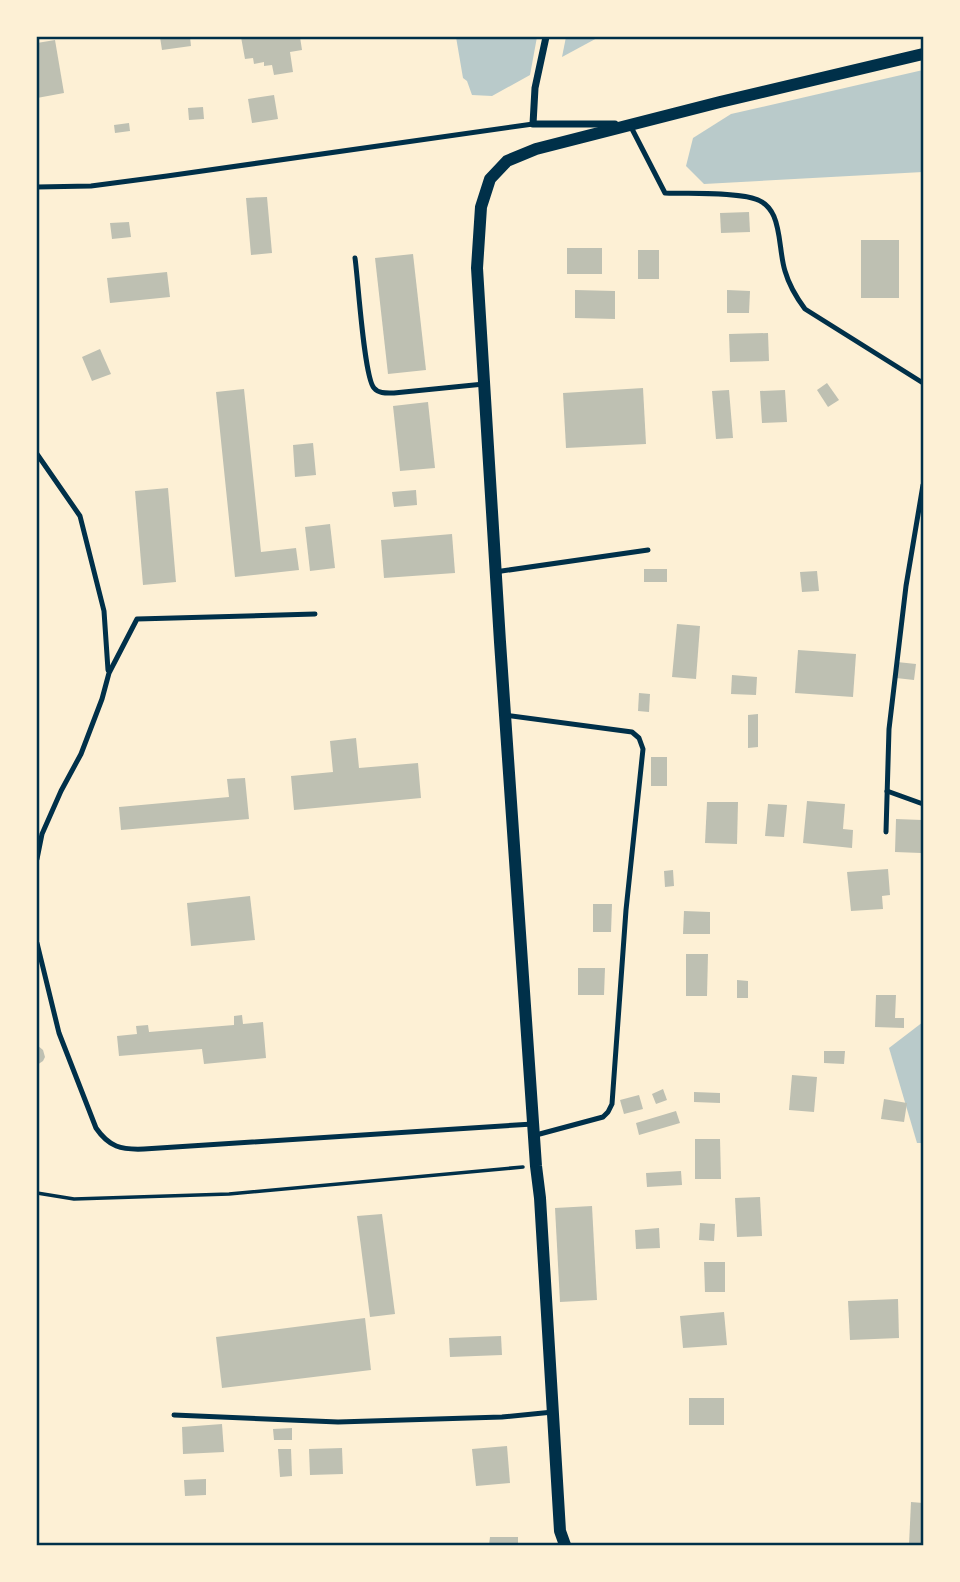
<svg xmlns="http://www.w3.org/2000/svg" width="960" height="1582" font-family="Merriweather,serif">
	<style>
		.green { fill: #b9caca }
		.building { fill: #bec0b2 }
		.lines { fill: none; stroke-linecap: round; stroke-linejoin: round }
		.path { stroke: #003049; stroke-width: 3.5 }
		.service { stroke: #003049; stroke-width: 5 }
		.minor { stroke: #003049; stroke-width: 7 }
		.tertiary { stroke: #003049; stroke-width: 12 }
		.neatline { fill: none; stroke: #003049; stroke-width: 2.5 }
	</style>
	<rect width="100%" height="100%" fill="#fdf0d5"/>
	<g class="green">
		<path d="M456,37h81l-7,38 -38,21 -20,-1 -5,-14 -4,-3z"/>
		<path d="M566,37h33l-37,20z"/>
		<path d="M923,70v102l-219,12 -18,-18 7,-28 38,-24z"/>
		<path d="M923,1022v121h-6l-28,-95z"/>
	</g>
	<g class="building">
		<path d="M160,37h30l1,9 -29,4z"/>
		<path d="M241,37h59l2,13 -12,2 3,20 -19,3 -2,-10 -8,1v-4l-10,2 -1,-6 -8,1z"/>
		<path d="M55,40l9,53 -27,5v-55z"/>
		<path d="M274,95l4,24 -26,4 -4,-24z"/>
		<path d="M203,107l1,12 -15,1 -1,-12z"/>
		<path d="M129,123l1,8 -15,2 -1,-8z"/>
		<path d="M267,197l5,56 -21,2 -5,-57z"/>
		<path d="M749,212l1,20 -29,1 -1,-20z"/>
		<path d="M129,222l2,15 -19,2 -2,-16z"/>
		<rect x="861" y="240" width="38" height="58"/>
		<rect x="567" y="248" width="35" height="26"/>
		<rect x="638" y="250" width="21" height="29"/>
		<path d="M413,254l13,116 -38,4 -13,-116z"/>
		<path d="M167,272l3,25 -60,6 -3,-25z"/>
		<path d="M575,290l40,1v28l-40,-1z"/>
		<path d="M727,290l23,1 -1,22h-22z"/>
		<path d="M768,333l1,28 -39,1 -1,-28z"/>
		<path d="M100,349l11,25 -19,7 -10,-24z"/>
		<path d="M827,383l12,17 -11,7 -11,-17z"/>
		<path d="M643,388l3,56 -80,4 -3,-55z"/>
		<path d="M244,389l17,163 35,-4 3,22 -64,7 -19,-185z"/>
		<path d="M729,390l4,48 -17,1 -4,-48z"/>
		<path d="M785,390l2,32 -25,1 -2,-32z"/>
		<path d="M428,402l7,66 -35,3 -7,-65z"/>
		<path d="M313,443l3,32 -21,2 -2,-32z"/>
		<path d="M168,488l8,94 -33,3 -8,-94z"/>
		<path d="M416,490l1,15 -23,2 -2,-15z"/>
		<path d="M330,524l5,44 -25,3 -5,-44z"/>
		<path d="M452,534l3,39 -71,5 -3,-38z"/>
		<rect x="644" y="569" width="23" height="13"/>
		<path d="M817,571l2,20 -17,1 -2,-20z"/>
		<path d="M677,624l23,2 -4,53 -24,-2z"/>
		<path d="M798,650l58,4 -3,43 -58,-4z"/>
		<path d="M897,662l19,2 -2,16 -18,-2z"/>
		<path d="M732,675l25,2 -1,18 -25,-1z"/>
		<path d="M639,693l11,1 -1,18 -11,-1z"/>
		<path d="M758,714v33l-10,1v-33z"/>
		<path d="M356,738l3,30 59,-5 3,35 -127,12 -3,-34 42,-4 -3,-31z"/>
		<rect x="651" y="757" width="16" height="29"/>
		<path d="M245,778l4,41 -128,11 -2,-23 110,-10 -2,-18z"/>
		<path d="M807,801l38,3 -2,25 10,1 -1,18 -49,-5z"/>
		<path d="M707,802h31l-1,42 -32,-1z"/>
		<path d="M768,804l19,1 -3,32 -19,-1z"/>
		<path d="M896,819l26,1 -1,33 -26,-1z"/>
		<path d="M888,869l2,26 -8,1 1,13 -32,2 -4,-39z"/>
		<path d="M673,870l1,16 -9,1 -1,-16z"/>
		<path d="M250,896l5,44 -64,6 -4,-43z"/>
		<path d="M593,904h19l-1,28h-18z"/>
		<path d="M684,911l26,1v22h-27z"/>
		<path d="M686,954h22l-1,42h-21z"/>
		<path d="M578,968h27l-1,27h-26z"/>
		<path d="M737,980l11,1v17h-11z"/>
		<path d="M876,995h20l-1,23h9v10l-29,-1z"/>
		<path d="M242,1015l1,9 20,-2 3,36 -62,6 -2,-15 -83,7 -2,-20 20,-2 -1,-8 12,-1 1,7 85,-7v-9z"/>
		<path d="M37,1045l6,5 2,7 -2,4 -6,4z"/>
		<path d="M824,1051h21l-1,13 -20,-1z"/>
		<path d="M792,1075l25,2 -3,35 -25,-2z"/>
		<path d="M663,1089l4,11 -11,4 -4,-10z"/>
		<path d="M694,1092l26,1v10l-26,-1z"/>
		<path d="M639,1095l4,14 -19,5 -4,-14z"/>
		<path d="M884,1099l23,4 -3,19 -23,-3z"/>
		<path d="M676,1111l4,12 -41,12 -3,-12z"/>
		<path d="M695,1139h25l1,40h-26z"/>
		<path d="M681,1171l1,14 -35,2 -1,-14z"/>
		<path d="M760,1197l2,39 -25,1 -2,-39z"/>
		<path d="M592,1206l5,94 -37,2 -5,-94z"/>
		<path d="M382,1214l13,100 -25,3 -13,-101z"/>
		<path d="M700,1223l15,1 -1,17 -15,-1z"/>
		<path d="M659,1228l1,20 -24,1 -1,-19z"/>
		<path d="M704,1262h21v30h-20z"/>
		<path d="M898,1299l1,39 -49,2 -2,-39z"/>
		<path d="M724,1312l3,33 -44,3 -3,-32z"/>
		<path d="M365,1318l6,52 -149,18 -6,-51z"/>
		<path d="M501,1336l1,19 -52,2 -1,-19z"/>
		<rect x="689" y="1398" width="35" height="27"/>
		<path d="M222,1424l2,28 -41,2 -1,-27z"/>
		<path d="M292,1428v12h-18l-1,-11z"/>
		<path d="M507,1446l3,37 -34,3 -4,-37z"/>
		<path d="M342,1448l1,26 -33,1 -1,-26z"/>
		<path d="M278,1449h13l1,27 -12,1z"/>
		<path d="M206,1479v16l-21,1 -1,-16z"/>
		<path d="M911,1502l12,1v42h-14z"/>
		<path d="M490,1537h28v8h-29z"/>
	</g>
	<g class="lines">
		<path class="path" d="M37,1193l37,6 155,-5 294,-27"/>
		<g class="service">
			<path d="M631,127l34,66c27,1 61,-1 87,5 32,7 25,48 33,73 4,14 11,26 20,38l118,74"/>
			<path d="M37,187l54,-1 76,-10 366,-52"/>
			<path d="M355,258c3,20 9,120 19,130 5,6 13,5 20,5l90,-9"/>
			<path d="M37,454l43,62 24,95 4,59"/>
			<path d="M495,572l153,-22"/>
			<path d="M505,715l127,17 7,6 4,11 -17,161 -14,194 -4,8 -5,5 -67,18"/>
			<path d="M887,791l36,13"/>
			<path d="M886,832l3,-103 17,-143 17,-101"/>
			<path d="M37,859l5,-25 19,-43 20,-37 21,-55 7,-26 28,-54 178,-5"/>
			<path d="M37,943l22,90 37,95c13,19 25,22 48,21l389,-25"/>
			<path d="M174,1415l164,7 164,-5 51,-5"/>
		</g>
		<path class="minor" d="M546,37l-11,51 -2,36h82"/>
		<path class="tertiary" d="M565,1545l-5,-14 -20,-333 -4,-32 -36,-524 -23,-374 4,-61 9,-28 17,-18 29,-12 184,-47 203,-48"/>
	</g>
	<rect width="960" height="1582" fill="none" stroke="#fdf0d5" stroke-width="77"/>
	<rect x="38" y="38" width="884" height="1506" class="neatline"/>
</svg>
